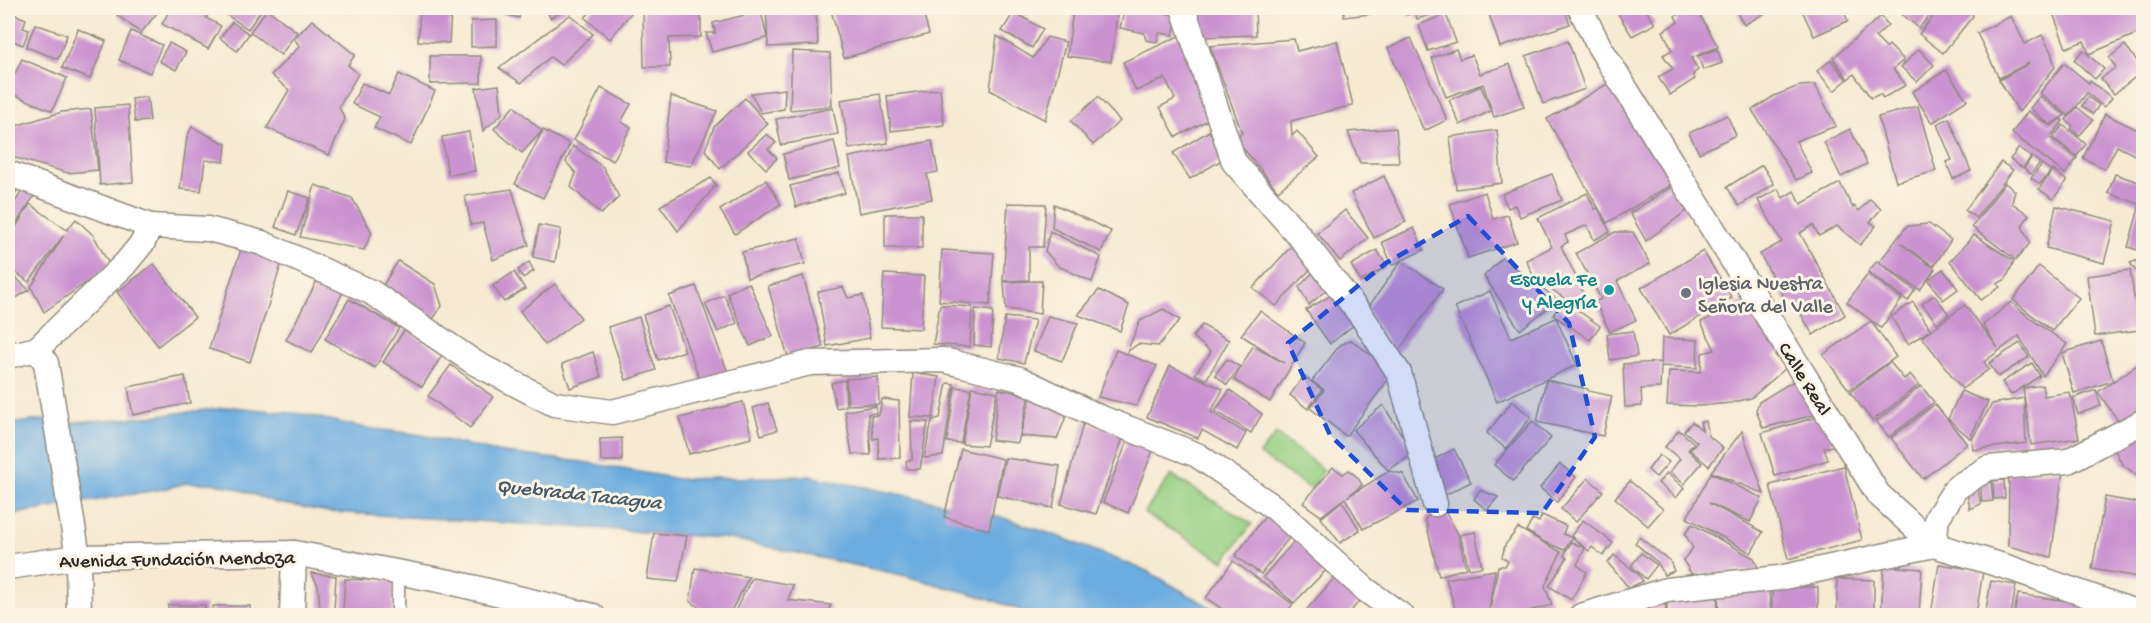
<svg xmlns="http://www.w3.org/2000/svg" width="2151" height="623" font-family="'Gochi Hand',sans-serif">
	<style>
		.green { fill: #95cf82; stroke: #607d56; stroke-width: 1.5 }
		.water { fill: #6cacdf; stroke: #4c6c85; stroke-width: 1.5 }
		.building { fill: #ca92d1 }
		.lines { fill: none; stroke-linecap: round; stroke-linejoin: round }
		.lane-casing { stroke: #908a7e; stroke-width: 15 }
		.street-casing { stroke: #908a7e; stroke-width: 27 }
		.lane { stroke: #fff; stroke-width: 12 }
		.street { stroke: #fff; stroke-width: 24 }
		.marked { fill: #1d4ed8; fill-opacity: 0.2; stroke: #1d4ed8; stroke-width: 4.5; stroke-dasharray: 12 8; stroke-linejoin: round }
		.culture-dot { fill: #0f9aa8; stroke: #fcf5e5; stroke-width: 2 }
		.worship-dot { fill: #6b7280; stroke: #fcf5e5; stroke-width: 2 }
		.labels { text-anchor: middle; stroke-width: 6; stroke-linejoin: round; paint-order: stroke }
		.culture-label { font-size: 20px; fill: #0d838f; stroke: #fcf5e5; text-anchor: end }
		.worship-label { font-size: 20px; fill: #5b616d; stroke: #fcf5e5; text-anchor: start }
		.street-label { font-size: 20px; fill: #2b2b2b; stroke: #fcf5e5 }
		.water-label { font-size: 21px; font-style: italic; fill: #42586a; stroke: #fcf5e5 }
	</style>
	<rect width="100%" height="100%" fill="#fcf5e5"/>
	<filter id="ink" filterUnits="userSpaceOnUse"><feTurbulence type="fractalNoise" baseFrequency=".0167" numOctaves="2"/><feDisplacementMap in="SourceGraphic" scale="12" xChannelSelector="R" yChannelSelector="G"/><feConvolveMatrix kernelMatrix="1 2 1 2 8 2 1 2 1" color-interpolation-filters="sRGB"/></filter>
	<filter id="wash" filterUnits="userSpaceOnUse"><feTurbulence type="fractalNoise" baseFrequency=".008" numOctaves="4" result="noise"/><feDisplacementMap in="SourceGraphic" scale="24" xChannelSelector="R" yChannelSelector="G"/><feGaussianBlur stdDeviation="1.35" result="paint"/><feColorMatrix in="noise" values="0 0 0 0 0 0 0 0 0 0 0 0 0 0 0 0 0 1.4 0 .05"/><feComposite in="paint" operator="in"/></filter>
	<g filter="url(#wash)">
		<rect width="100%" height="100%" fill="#f6ead2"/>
		<g class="green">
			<path d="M1276,434l48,36 -13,19 -52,-35z"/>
			<path d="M1171,475l81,49 -28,37 -80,-48z"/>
		</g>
		<path class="water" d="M233,407l69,7 64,14 56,7 75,17 86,10 95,17 132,-3 147,30 50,13 53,18 89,35 75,43h-191l-43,-16 -84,-23 -175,-37 -125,-10 -277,-17 -52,-9 -45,-16 -22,-4h-23l-24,6 -155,26v-91l33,-4 34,2 48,-3z"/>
		<g id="blocks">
			<g class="building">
				<path d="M122,8h39l-20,25 -24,-18z"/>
				<path d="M171,8h41l-6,10 15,8 -13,23 -46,-25z"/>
				<path d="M233,8h30l-15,21 -21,-14z"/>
				<path d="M420,8l31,2 -2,33 -31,-2z"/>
				<path d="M479,8h42l-2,10z"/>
				<path d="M546,8h24l-20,10z"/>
				<path d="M593,8h39l2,1 -24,30 -25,-21z"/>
				<path d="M643,8h58v29l-32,1 1,29h-26z"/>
				<path d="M766,8h50l2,37 -50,2z"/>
				<path d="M839,8h83l7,26 -85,24 -13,-48z"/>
				<path d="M932,8h17l-16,4z"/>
				<path d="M1007,8h23l-2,6z"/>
				<path d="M1125,8h35l-1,4 19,4 -5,19 -14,-2 -2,9 -11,-2 -2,-7 -24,-5z"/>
				<path d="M1192,8h63l1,27 -56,2z"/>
				<path d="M1348,8h21l1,6 -26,3v-7h4z"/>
				<path d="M1405,8h38l1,3 -27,8 -2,-7 -8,3z"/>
				<path d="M1512,8h52l6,16 -70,23 -11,-33z"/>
				<path d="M1623,8h22l10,16 -23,12 -15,-24z"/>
				<path d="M1693,8h3l22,39 -27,11 7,12 -5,4 2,5 -25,16 -12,-18 15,-8 -10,-14 9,-5 -9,-19 15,-9 -3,-6z"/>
				<path d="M1734,8h30l3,4 -23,13z"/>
				<path d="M1801,8h41l6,13 -34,15z"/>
				<path d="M1894,8h42l-17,20z"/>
				<path d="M1940,8h25l7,4 1,4 -30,37 -24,-19z"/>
				<path d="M2051,8h93v29l-3,-5 -52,22 -5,-13 -18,7z"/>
				<path d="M267,9l30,23 -16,23 -31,-23z"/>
				<path d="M1073,10l44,5 -6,47 -44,-6z"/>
				<path d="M761,11l6,27 -55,14 -6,-19h9l-2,-10z"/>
				<path d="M8,12l18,7 -3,9 6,2 -6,15 -15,-6z"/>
				<path d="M1014,12l29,17 -11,19 -30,-17z"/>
				<path d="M1446,14l10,28 -28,9 -9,-26z"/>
				<path d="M570,15l23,19 -32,31 -11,-8 -29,26 -22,-15z"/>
				<path d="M1881,16l7,9 -13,12 11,11 3,-3 15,15 -11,9 13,16 -23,13 -3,-4 -9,4 -17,-24 -6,5 -15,-21z"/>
				<path d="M2011,16l14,28 17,-9 9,17 4,15 -36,45 -20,-32 30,-17 -30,15 -22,-45z"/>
				<path d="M312,20l43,35 -7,10 10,9 -19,33 6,12 -16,36 -62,-27 22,-38 -18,-15 29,-29 -6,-7z"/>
				<path d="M497,20v26l-26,1v-26z"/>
				<path d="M232,22l17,12 -12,17 -17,-13z"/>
				<path d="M35,24l32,11 -9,24 -32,-12z"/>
				<path d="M78,29l28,12 -16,38 -28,-11z"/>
				<path d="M131,31l31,14 -12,28 -31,-13z"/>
				<path d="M1181,35l31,83 -36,19 -16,-30 15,-8 -10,-21 -29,13 -13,-29z"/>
				<path d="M997,36l36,22 14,-21 19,5 -21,78 -55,-30z"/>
				<path d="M1411,38l36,82 -23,11 -36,-83z"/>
				<path d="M1294,39l3,12 40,-10 16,64 -62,16 1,15 5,-5 22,26 -41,34 -44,-54 8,-4 -32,-87z"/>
				<path d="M1568,41l17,48 -42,15 -17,-48z"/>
				<path d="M169,43l17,9 -10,18 -17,-9z"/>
				<path d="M2125,45l19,25 -30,24 -13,-15 15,-12 -7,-9z"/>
				<path d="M1456,49l4,10 12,-4 8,19 30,-10 14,43 -30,10 -11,-33 -37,13 -14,-39z"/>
				<path d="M1717,49l5,14 -19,7 -5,-14z"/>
				<path d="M1919,49l15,16 -17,17 -16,-15z"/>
				<path d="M2083,50l21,19 -9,10 -21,-19z"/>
				<path d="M792,51l38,2 2,53 -42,4z"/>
				<path d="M430,56h51v27l-51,1z"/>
				<path d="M22,59l45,19 -15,33 -44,-19v-21l7,3z"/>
				<path d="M1831,60l16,20 -13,11 -17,-20z"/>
				<path d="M2064,63l25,20 1,-2 22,17 -8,9 -17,-14 -18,23 -29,-23z"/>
				<path d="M1946,70l21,30 -35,23 -20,-31z"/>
				<path d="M399,74l36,17 -24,54 -37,-17 6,-11 -28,-13 10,-21 27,12z"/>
				<path d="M1614,80l60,103 -67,40 -60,-104z"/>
				<path d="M499,85l3,29 -19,17 -7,-43z"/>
				<path d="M1815,85l21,41 -40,15 16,32 -16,7 -44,-70 22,-14 25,-10z"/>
				<path d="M1481,86l10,25 -31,14 -11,-25z"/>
				<path d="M601,88l30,16 -10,18 10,5 -18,34 -39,-21z"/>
				<path d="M785,89l-1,20 -23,4 -10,-20z"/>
				<path d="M940,89l4,36 -53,6 -4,-35z"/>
				<path d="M880,94l8,49 -39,6 -8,-49z"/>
				<path d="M671,96l46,15 -26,55 -28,-4z"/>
				<path d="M2040,96l25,19 -15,10 -20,-17z"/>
				<path d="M147,97l3,24 -15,1 -3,-23z"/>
				<path d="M1098,97l22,24 -27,24 -22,-24z"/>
				<path d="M2088,97l11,8 -6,9 -11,-8z"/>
				<path d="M745,98l23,26 -48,45 -15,-19 9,-23z"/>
				<path d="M128,105l5,77 -33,3 -5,-77z"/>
				<path d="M514,106l28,25 -20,22 -28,-24z"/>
				<path d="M1918,106l18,65 -40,11 -18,-65z"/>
				<path d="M2077,107l16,13 -14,16 -8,-7 2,-3 -7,-6z"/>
				<path d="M833,108l5,26 -57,11 -5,-26z"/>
				<path d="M91,109l7,61 -30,3 -56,-16 -4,-29 54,-16z"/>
				<path d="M2028,111l24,16 -1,-1 9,-7 3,2 -13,17 27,20 -12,16 -53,-41z"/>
				<path d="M2105,114l39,19v27l-27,-14 -12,23 -22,-11z"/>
				<path d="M1727,115l9,20 -37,18 -10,-20z"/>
				<path d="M1949,118l22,53 -18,8 -7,-17 6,-2 -15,-36z"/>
				<path d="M2063,125l23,19 -9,12 -24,-18z"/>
				<path d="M192,127l34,17 -2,18 -19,-2 -4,31 -21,-2 7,-52z"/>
				<path d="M1396,128l3,35h-39l-12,-31z"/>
				<path d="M1850,129l17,35 -26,13 -17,-35z"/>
				<path d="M543,130l27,14 -27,54 -28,-14z"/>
				<path d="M1497,130l5,53 -46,6 -6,-52z"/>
				<path d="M1209,131l16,27 -35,21 -17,-26z"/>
				<path d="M469,132l6,39 -27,4 -6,-38z"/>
				<path d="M767,134l9,9 -8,6 9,9 -11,11 -18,-18z"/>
				<path d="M834,141l6,27 -51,12 -6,-26z"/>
				<path d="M932,141l6,31 -11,2 5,25 -73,14 -10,-56z"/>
				<path d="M573,146l30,21 16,30 -18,17 -30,-27 5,-14 -10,-11z"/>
				<path d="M2019,148l12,9 -8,11 -13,-9z"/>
				<path d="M2032,157l8,6 -9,11 -7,-6z"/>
				<path d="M2001,162l12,8 -37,48 -11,-8z"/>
				<path d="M2042,164l9,7 -11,13 -9,-6z"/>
				<path d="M1762,165l12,19 -35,22 -12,-19z"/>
				<path d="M2053,170l14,11 -14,18 -14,-10z"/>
				<path d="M839,173l6,20 -49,14 -6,-21z"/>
				<path d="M1552,174l10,26 -42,17 -5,-12 -7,3 -6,-14z"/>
				<path d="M2115,174l29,10 -5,20 -31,-11z"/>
				<path d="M1384,176l22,46 -32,16 -23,-45z"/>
				<path d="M711,178l5,7 -38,46 -18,-25z"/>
				<path d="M766,180l15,24 -46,30 -15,-24z"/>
				<path d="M1840,183l13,25 1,-2 5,5 11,-12 11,10 -11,13 6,4 -16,19 -23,-19 -18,10 -6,-11 -13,8 45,82 -32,20 -19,-33 -6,3 -28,-51 22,-12 -24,-42 20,-11 5,9 11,-7 7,13z"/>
				<path d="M2005,183l10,8 -3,12 17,12 -7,11 8,17 -14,17 -44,-33z"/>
				<path d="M8,184l9,6 -9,18z"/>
				<path d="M315,185l37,13 20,34 -8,18 -64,-13z"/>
				<path d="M1674,185l15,24 -43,32 -16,-28z"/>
				<path d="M23,189l11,7 -26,40v-22z"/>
				<path d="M512,189l17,56 -36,15 -10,-37 -12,2 -6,-29z"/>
				<path d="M288,191l22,7 -14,37 -21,-8z"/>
				<path d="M1485,192l8,27 15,-4 9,27 -49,16 -18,-54z"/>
				<path d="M1587,193l8,16 3,-1 12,24 -16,8 -7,-15 -22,10 3,7 -7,4 24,50 -14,7 -37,-26 -8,-17 26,-13 -14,-29z"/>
				<path d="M2143,194h1v58l-16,-5z"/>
				<path d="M1008,203l38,1 -3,43h-14v33l-26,1z"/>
				<path d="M30,204l37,26 9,-11 18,17 16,30 -66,46 -13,-25 33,-52 -35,47 -21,-15v-27z"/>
				<path d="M1054,204l57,27 -10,21 -49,-24z"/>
				<path d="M2056,206l59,15 -11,42 -58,-15z"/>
				<path d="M1345,210l23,28 -28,23 -23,-28z"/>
				<rect x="885" y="214" width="37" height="34"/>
				<path d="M1929,224l22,16 -17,26 -34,-23 35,26 -15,21 -41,-28 28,-36z"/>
				<path d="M539,225l22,4 -6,33 -22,-5z"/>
				<path d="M1414,228l10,22 -32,15 -10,-23z"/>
				<path d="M1050,231l51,26 -9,25 -34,-16 -13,-15z"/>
				<path d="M1615,232h18l17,32 -33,17 19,39 -26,12 -15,-30 6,-3 -25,-46z"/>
				<path d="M1974,235l40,26 -8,18 -9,5 3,3 -19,13 -31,-39z"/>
				<path d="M799,238l6,26 -58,14 -5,-26z"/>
				<path d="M1297,240l20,22 -41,44 -23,-18z"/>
				<path d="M241,249l41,13 -32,100 -41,-13z"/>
				<path d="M942,250l52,3 -4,52 -51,-4z"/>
				<path d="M1377,250l10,16 -26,16 -10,-17z"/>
				<path d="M1703,251l29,47 -63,37 -28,-47z"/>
				<path d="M1502,258l56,42 -38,30 -36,-54z"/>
				<path d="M2144,258v41h-2l-3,-24 -9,-12z"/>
				<path d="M398,261l37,23 7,22 -11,16 -51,-32z"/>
				<path d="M1401,261l42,28 -48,67 -28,-47z"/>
				<path d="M1877,261l38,29 -7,11 -40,-29z"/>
				<path d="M529,262l5,9 -11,7 -5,-8z"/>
				<path d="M154,264l41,53 -37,29 -41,-54z"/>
				<path d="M1319,266l14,18 -24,21 -10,-18z"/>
				<path d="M2039,266l40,32 -27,33 -39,-31z"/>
				<path d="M1943,269l15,20 -15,11 -15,-20z"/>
				<path d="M8,270l21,20 -21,13z"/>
				<path d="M2130,270l9,60 -44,6 -8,-60z"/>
				<path d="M514,272l11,17 -21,13 -11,-16z"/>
				<path d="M884,274l40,2 -3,53 -40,-2z"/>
				<path d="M1868,274l34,25 -21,29 -34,-26z"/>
				<path d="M803,276l20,71 -35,10 -20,-71z"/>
				<path d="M318,279l25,13 -31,61 -26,-13z"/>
				<path d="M1042,281l-2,33 -34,-5 -2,-27z"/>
				<path d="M749,283l24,53 -23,10 -23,-53z"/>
				<path d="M555,284l26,34 -36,27 -25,-34z"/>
				<path d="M696,286l32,87 -27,10 -32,-87z"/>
				<path d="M843,287l5,11 15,-3 7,43 -43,8 -9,-54z"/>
				<path d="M1099,290l30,15 -9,26 -42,-16z"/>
				<path d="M1340,290l21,29 -31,25 -24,-34z"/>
				<path d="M1490,291l21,47 45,-20 21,47 -80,37 -42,-95z"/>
				<path d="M724,295l13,28 -19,9 -13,-28z"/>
				<path d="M1934,295l15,19 -12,9 -15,-19z"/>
				<path d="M349,299l50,29 -24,40 -50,-29z"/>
				<path d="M1563,300l37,26 -10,14 -37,-25z"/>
				<path d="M1746,300l12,26 7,-4 17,28 -7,5 11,13 -35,30 -20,5 -31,3 -33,-1 2,-34 32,1 1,-19 13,-3 -14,-28z"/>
				<path d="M1913,302l18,28 -23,14 -17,-27z"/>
				<path d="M2011,302l23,19 33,23 -24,32 -24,-40 -35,26 5,7 -27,20 -40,-52 43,-32 33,43 -15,-23z"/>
				<path d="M940,305l32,2 -2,40 -37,-3z"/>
				<path d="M669,306l16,45 -27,9 -15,-45z"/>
				<path d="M975,309l18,2 -2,36 -17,-2z"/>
				<path d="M1163,309l17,11 -22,26 -20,-2 -11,8 13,-31z"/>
				<path d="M1260,311l45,32 -35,59 -36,-22 19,-34 31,17 -43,-28z"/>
				<path d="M1048,316l30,7 -16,38 -28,-10z"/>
				<path d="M639,317l17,53 -30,10 -18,-53z"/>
				<path d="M1005,317l30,3 -11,43 -25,-5z"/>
				<path d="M1871,321l25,36 -47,33 -26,-35z"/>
				<path d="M1202,325l27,15 -23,40 -11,-6 16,-22 -18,-15z"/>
				<path d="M405,329l38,25 -21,33 -39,-25z"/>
				<path d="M1633,331l4,25 -27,4 -3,-26z"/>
				<path d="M1662,338l36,2 -1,28 -36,-2 -1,22 -19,1 1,17 -17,1 -2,-43 37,-2 1,4z"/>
				<path d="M1351,340l43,32 -48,64 -36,-28 14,-18 -12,-9 28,-36z"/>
				<path d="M2101,341l12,40 -39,12 -12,-40z"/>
				<path d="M2020,343l9,14 -31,20 -9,-14z"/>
				<path d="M1116,350l41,16 -21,40 -38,-9z"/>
				<path d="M593,352l8,25 -31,11 -8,-24z"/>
				<path d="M1227,359l13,8 -13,18 -12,-10z"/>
				<path d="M1890,362l14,17 6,-5 9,11 -47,36 -22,-29z"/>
				<path d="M2032,363l8,13 -29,19 -9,-13z"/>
				<path d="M2140,363l4,5v41l-23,16 -23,-33z"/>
				<path d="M451,365l42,32 -23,31 -42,-32z"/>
				<path d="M1170,366l53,23 -12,23 35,21 -9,17 -35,-20 -4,8 -51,-21z"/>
				<path d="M913,373l26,4 -6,41 -23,-1z"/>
				<path d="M185,376l5,27 -57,12 -5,-28z"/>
				<path d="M1304,376l18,14 -14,19 -18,-14z"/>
				<path d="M878,377l1,27 -31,1 -2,-26z"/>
				<path d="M1800,377l22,36 -59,15 -7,-18 3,-8z"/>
				<path d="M845,380l1,26 -10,2 -5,-25z"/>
				<path d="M1546,380l42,9v2l24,5 -9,40 -66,-14z"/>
				<path d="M947,383l7,1 -11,72 -19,2 8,-38 8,-2z"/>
				<path d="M2042,385l2,11 26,-4 9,46 -48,7 -8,-57z"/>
				<path d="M1921,386l13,16 -45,35 -13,-16z"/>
				<path d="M955,387l16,2 -10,54 -14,-1z"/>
				<path d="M972,387l25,5 -11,54 -24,-2z"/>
				<path d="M999,389l30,7 -11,47 -26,-3z"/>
				<path d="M1230,390l32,24 -11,19 -36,-22z"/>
				<path d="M2096,390l5,16 -23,8 -5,-16z"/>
				<path d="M1961,391l27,11 -18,36 -22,-19z"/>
				<path d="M1032,394l37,15 -12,30 -37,-3z"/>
				<path d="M2024,398l2,45 -53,7 -1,-11 20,-35z"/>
				<path d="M882,399l17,2 1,57 -21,1 -1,-21 -5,1 -2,-23 8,-1z"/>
				<path d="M1512,401l19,16 -25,32 -19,-16z"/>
				<path d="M743,402l9,36 -63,16 -9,-36z"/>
				<path d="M768,403l9,27 -16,5 -8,-27z"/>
				<path d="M1935,404l32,40 -44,35 -32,-41z"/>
				<path d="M1383,405l31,49 -26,16 -35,-40z"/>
				<path d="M876,406v7l-8,1 3,41 -19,-1 -7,-43z"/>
				<path d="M1824,415l9,31 -9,2 4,12 -53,16 -13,-43z"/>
				<path d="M1084,420l40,15 -28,79 -35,-10z"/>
				<path d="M911,421l17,1 -8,47h-13l-1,-8 6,-1z"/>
				<path d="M1532,421l19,17 -38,43 -19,-16z"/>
				<path d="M1706,421l3,15 14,12 -14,18 -19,-16 7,-8 -13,-11 8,-9 10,8 -2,-8z"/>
				<path d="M1679,430l15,13 -6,7 14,13 -18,21 -14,-12 10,-13 -15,-12z"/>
				<path d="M1742,431l22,63 -53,-22z"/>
				<path d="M2144,431v50l-22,-17 -9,-18z"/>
				<path d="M1129,437l25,11 -26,65 -25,-11z"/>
				<path d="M622,438v23h-21l-1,-22z"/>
				<path d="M961,449l42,10 -14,71 -45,-13z"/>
				<path d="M1454,449l17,33 -28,14 -16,-33z"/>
				<path d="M1659,455l10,7 -13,15 -8,-7z"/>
				<path d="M1005,458l55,8 -7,42 -56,-12z"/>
				<path d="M1560,464l16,13 -19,25 -17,-14z"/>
				<path d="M1844,466l18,74 -74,19 -18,-74z"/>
				<path d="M1333,467l10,7 6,-4 9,8 4,7 -15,12 42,-26 14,3 15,27 -55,28 -18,-31 -24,18 -18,-13z"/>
				<path d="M2063,470l-12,87 -43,-11 1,-73z"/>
				<path d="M1667,473l17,15 -8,10 -18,-15z"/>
				<path d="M1711,473l51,25 -12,24 -41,-19 54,29 -12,21 -64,-35z"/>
				<path d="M1588,478l15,13 -27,31 -15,-13z"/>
				<path d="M2004,480l1,18 -11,1 -1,-18z"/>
				<path d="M1630,481l33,28 -15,17 -33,-28z"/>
				<path d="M1991,481l2,20 -11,1 -2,-19z"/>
				<path d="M1977,485l4,19 -11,5 -3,-16z"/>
				<path d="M1480,490l18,7 -11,13 -13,-11z"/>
				<path d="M2105,497l39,7v74l-52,-9z"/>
				<path d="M1342,501l18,29 -20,13 -19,-25z"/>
				<path d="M1444,509l14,25 8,34 -27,8 -14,-58z"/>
				<path d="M1266,515l26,19 -31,40 -26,-18z"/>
				<path d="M1542,515l24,11 -3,8 9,4 -7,12 -21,-8 -18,-11 7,-12 6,3z"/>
				<path d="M1583,520l30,23 -10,13 -11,-9 -3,4 -18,-15z"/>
				<path d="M1692,524l62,34 5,12 -67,5 -9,-15 10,-12 -8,-14z"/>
				<path d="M1518,528l43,24 -16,34 7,19 -39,10h-24l9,-49h7l3,-5 -6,-4 3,-12z"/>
				<path d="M1475,532l7,35 -13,2 -9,-34z"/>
				<path d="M654,533l33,3 -9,46 -31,-3z"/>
				<path d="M1639,537l31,24 4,10 -10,4 -6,-12 -23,-20z"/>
				<path d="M1296,539l34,27 -36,37 -31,-26z"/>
				<path d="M1571,542l14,6 -8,17 10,7 -16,28 -22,-14 18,-28 -3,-3z"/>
				<path d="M1641,553l16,12 -11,14 -15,-13z"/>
				<path d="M1614,555l24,19 5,7 -14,7 -21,-25z"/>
				<path d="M1233,561l60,43 -8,11h-54l-25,-17z"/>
				<path d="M1939,564l44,7 -7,44h-45z"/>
				<path d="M1884,566l38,3 -3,46h-38z"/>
				<path d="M695,568l54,9 -20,38h-19l-20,-14z"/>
				<path d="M1495,570l-7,45h-31l-11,-36z"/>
				<path d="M311,573l25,3 -2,34 -14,-1 -2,-24z"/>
				<path d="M1337,575l26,21 -15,19h-46z"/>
				<path d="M752,578l41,7 -5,15 43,5 -5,10h-45l2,-6 -3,6h-47z"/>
				<path d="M345,579l49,2 -1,31 -50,-2z"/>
				<path d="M1837,579l37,1v35h-37z"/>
				<path d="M1991,581l25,4 -5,30h-26z"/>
				<rect x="1772" y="587" width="46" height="28"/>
				<path d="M1769,590l2,25h-52l-1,-22z"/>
				<path d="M2018,594l68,10 -2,11h-70z"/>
				<path d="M1667,597h51l-1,18h-50z"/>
				<path d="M1665,600l1,15h-19v-14z"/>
				<rect x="168" y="605" width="37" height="10"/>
				<rect x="213" y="606" width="37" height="9"/>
				<path d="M2092,609l24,6h-25z"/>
			</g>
		</g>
	</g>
	<g filter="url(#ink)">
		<use href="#blocks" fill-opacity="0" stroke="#908a7e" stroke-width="1.5"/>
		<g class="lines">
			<g class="lane-casing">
				<path id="lane" d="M398,616v-42"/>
			</g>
			<g class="street-casing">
				<g id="street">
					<path d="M1183,8l51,154 67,76 62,80 36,55 36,131"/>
					<path d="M1580,8l19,38 279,448 56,51 76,23 134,47"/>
					<path d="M8,173l142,53"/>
					<path d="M37,349l9,14 32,194 1,59"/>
					<path d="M8,356l29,-7 88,-85 18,-22 7,-16 58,3 54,14 109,49 104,71 79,41 58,8 198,-49 133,-3 77,19 79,38 98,38 78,53 91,82 36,26"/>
					<path d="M8,567l70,-10 216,-4 156,29 143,34"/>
					<path d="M292,616l2,-63"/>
					<path d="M1581,616l86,-26 112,-12 155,-33 3,-27 19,-30 32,-20 80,-7 76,-40"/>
				</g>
			</g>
			<use href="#lane" class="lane"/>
			<use href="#street" class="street"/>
		</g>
	</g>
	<path class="marked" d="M1468,216l101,107 26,114 -53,76 -135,-3 -77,-75 -42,-92 98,-80z"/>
	<circle class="culture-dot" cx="1609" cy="290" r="6"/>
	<circle class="worship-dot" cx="1686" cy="293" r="6"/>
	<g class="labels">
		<g class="culture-label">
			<text x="1597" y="285">Escuela Fe<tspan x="1597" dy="23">y Alegría</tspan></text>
		</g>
		<g class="worship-label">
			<text x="1698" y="289">Iglesia Nuestra<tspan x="1698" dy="23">Señora del Valle</tspan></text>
		</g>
		<g class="street-label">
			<text transform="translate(1806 378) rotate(58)" y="7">Calle Real</text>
			<text transform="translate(177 558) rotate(-1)" y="7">Avenida Fundación Mendoza</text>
		</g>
		<g class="water-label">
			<text transform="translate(579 493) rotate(6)" y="7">Quebrada Tacagua</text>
		</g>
	</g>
	<rect width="2151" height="623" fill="none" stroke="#fcf5e5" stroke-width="30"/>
</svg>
